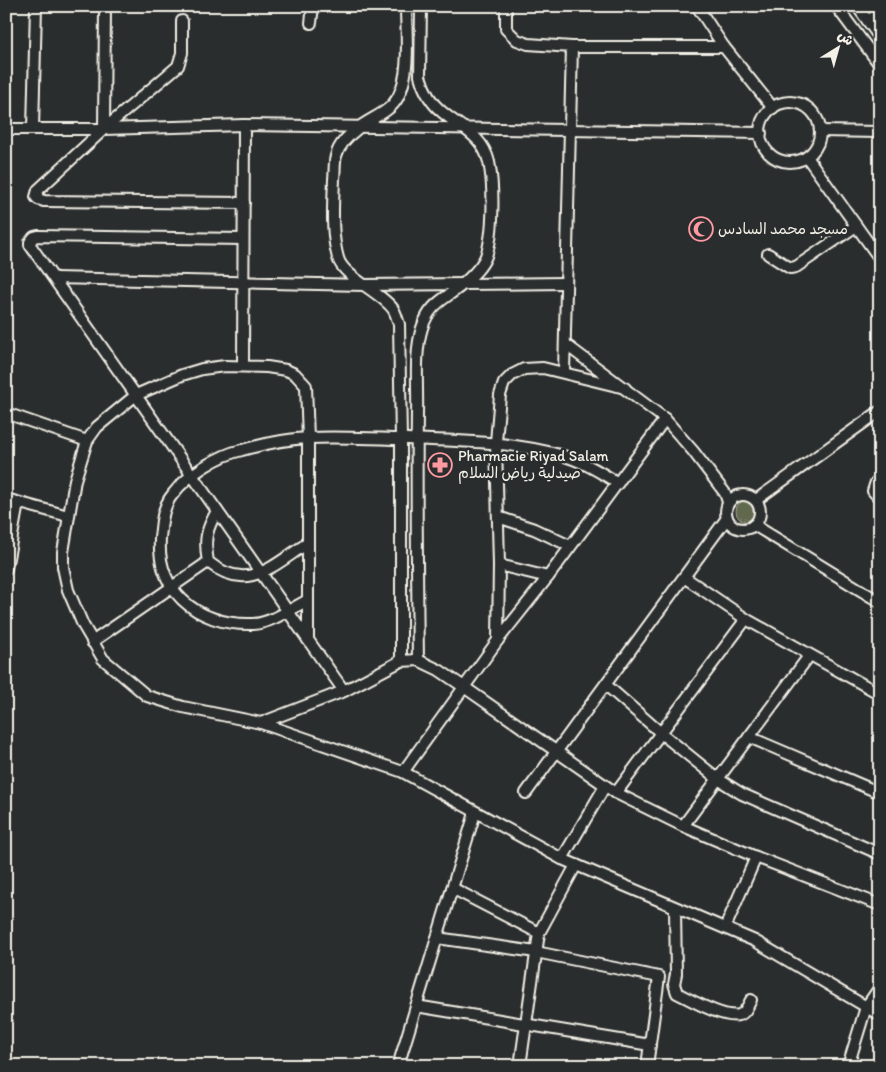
<svg xmlns="http://www.w3.org/2000/svg" width="886" height="1072" font-family="Itim,'Playpen Sans Arabic',sans-serif">
	<style>
		.park { fill: url(#park-tufts); stroke: #aaac9b }
		.lines { fill: none; stroke-linecap: round; stroke-linejoin: round }
		.minor-casing { stroke: #f4f1e8; stroke-width: 14 }
		.minor { stroke: #2a2d2e; stroke-width: 10 }
		.labels { text-anchor: middle; stroke-width: 5; stroke-linejoin: round; paint-order: stroke }
		.poi-label { font-size: 15px; fill: #f4f1e8; stroke: #2a2d2e; text-anchor: start }
	</style>
	<defs>
		<pattern id="park-tufts" width="24" height="20" patternUnits="userSpaceOnUse" patternTransform="scale(1.25)"><rect width="24" height="20" fill="#61684e"/><path d="M3 7l-1-3M5 7V3M7 7l1-3M15 17l-1-3M17 17v-4M19 17l1-3" fill="none" stroke="#787e68"/></pattern>
	</defs>
	<rect width="100%" height="100%" fill="#2a2d2e"/>
	<filter id="ink" filterUnits="userSpaceOnUse"><feTurbulence type="fractalNoise" baseFrequency=".02" numOctaves="2"/><feDisplacementMap in="SourceGraphic" scale="10" xChannelSelector="R" yChannelSelector="G"/><feConvolveMatrix kernelMatrix="1 2 1 2 8 2 1 2 1" color-interpolation-filters="sRGB"/></filter>
	<g filter="url(#ink)">
		<circle class="park" cx="747" cy="511" r="11"/>
		<g class="lines">
			<g class="minor-casing">
				<g id="minor">
					<path d="M506,6v23l11,11 11,4 44,3h152"/>
					<path d="M697,6l27,41 49,61"/>
					<path d="M836,6l44,59"/>
					<path d="M857,6l23,32"/>
					<path d="M182,21v32l-4,13 -74,63 -66,61 -2,7 2,2 6,2 200,2"/>
					<path d="M868,21l12,-9"/>
					<path d="M311,23l2,-17"/>
					<circle cx="790" cy="132" r="30"/>
					<path d="M6,129h98l140,-4 517,8"/>
					<path d="M33,129l3,-123"/>
					<path d="M104,129l1,-123"/>
					<path d="M820,131l60,1"/>
					<path d="M807,157l73,102"/>
					<path d="M243,239l-205,-3 -4,1 -4,5v3l314,446"/>
					<path d="M768,254l22,14 6,-1 60,-41"/>
					<path d="M54,278l310,7 202,-2"/>
					<path d="M565,344l100,75 28,32 32,42 3,9"/>
					<path d="M243,365l1,-240"/>
					<path d="M564,372l8,-325"/>
					<path d="M6,413l81,28"/>
					<path d="M880,479l-4,3 -3,9 7,8"/>
					<circle cx="743" cy="512" r="17"/>
					<path d="M6,499l62,17"/>
					<path d="M756,500l124,-89"/>
					<path d="M217,511c-11,19 -13,29 -9,51 40,32 65,3 100,-19"/>
					<path d="M498,517l36,12 36,17"/>
					<path d="M754,525l126,77"/>
					<path d="M499,565l49,12"/>
					<path d="M6,569l12,-66"/>
					<path d="M684,577l62,42 134,75"/>
					<path d="M308,600c-16,8 -36,23 -55,24 -57,2 -101,-35 -92,-95 1,-12 4,-26 12,-35 14,-19 46,-39 69,-44 21,-6 45,-11 67,-12 32,-2 66,1 98,1 52,2 103,2 153,16 21,5 40,17 58,28"/>
					<path d="M308,640v-202l-2,-52 -11,-12 -9,-4 -19,-3 -42,-1 -23,3 -20,6 -46,20 -39,32 -10,14 -12,39 -12,72v15l5,23 15,35 20,34 44,37 36,11 78,16 83,-32 57,-30 17,-1 21,10 25,17 152,106 67,33 73,31 124,48"/>
					<path d="M498,640l1,-75 -3,-123 4,-47 4,-12 8,-8 12,-6 19,-1 82,20"/>
					<path d="M92,642l116,-80"/>
					<path d="M418,660c-1,-82 -2,-164 -1,-246 1,-26 -3,-61 5,-86 8,-25 22,-28 40,-43 9,-8 20,-18 24,-29 8,-23 8,-70 3,-94 -7,-28 -29,-34 -48,-51 -11,-9 -17,-21 -21,-35l1,-70"/>
					<path d="M401,661v-222l-2,-115c-2,-5 -3,-11 -6,-15 -12,-17 -50,-32 -55,-51 -7,-25 -5,-53 -4,-79 1,-8 0,-16 2,-23 3,-12 12,-20 21,-27 13,-11 33,-16 41,-32 13,-24 8,-64 8,-91"/>
					<path d="M606,685l55,48 57,46 24,15 138,60"/>
					<path d="M261,723l142,49 159,87 193,82 125,74"/>
					<path d="M749,737l131,56"/>
					<path d="M403,772l95,-132 50,-63 117,-158"/>
					<path d="M526,793l201,-275"/>
					<path d="M616,793l130,-174"/>
					<path d="M683,826l126,-170"/>
					<path d="M562,859l43,-73"/>
					<path d="M452,888l87,45"/>
					<path d="M675,908l1,66 -2,10 3,9c14,7 47,26 62,22 7,-2 9,-10 12,-15"/>
					<path d="M725,928l31,-71"/>
					<path d="M437,938l99,14 123,25 -12,89"/>
					<path d="M416,1006l234,39"/>
					<path d="M398,1066l77,-253"/>
					<path d="M520,1066l19,-133 37,-68"/>
					<path d="M848,1066l18,-59 14,-20"/>
				</g>
			</g>
			<use href="#minor" class="minor"/>
		</g>
	</g>
	<defs>
		<g id="mosque-ring" transform="scale(1.25)"><circle r="9.5" fill="#2a2d2e" stroke="#ff9aa2" stroke-width="1.5"/><path d="M3.5-4.9A6 6 0 1 0 3.5 4.9A5 5 0 1 1 3.5-4.9Z" fill="#ff9aa2"/></g>
		<g id="pharmacy-ring" transform="scale(1.25)"><circle r="9.5" fill="#2a2d2e" stroke="#ff9aa2" stroke-width="1.5"/><path d="M-2-6h4v4h4v4h-4v4h-4v-4h-4v-4h4Z" fill="#ff9aa2"/></g>
	</defs>
	<g fill-rule="evenodd">
		<use href="#mosque-ring" x="701" y="229"/>
		<use href="#pharmacy-ring" x="440" y="465"/>
	</g>
	<g class="labels">
		<g class="poi-label">
			<text x="718" y="234">مسجد محمد السادس</text>
			<text x="458" y="461">Pharmacie Riyad Salam<tspan x="458" dy="17">صيدلية رياض السلام</tspan></text>
		</g>
	</g>
	<rect width="886" height="1072" fill="none" stroke="#2a2d2e" stroke-width="25"/>
	<rect x="12" y="12" width="861" height="1047" fill="none" stroke="#f4f1e8" stroke-width="2" filter="url(#ink)"/>
	<g transform="translate(838 48) rotate(37)" stroke="#2a2d2e" stroke-width="4" paint-order="stroke">
	<path d="M0-4L9 19L0 12L-9 19Z" fill="#f4f1e8"/>
	<text y="-8" font-size="14" font-weight="bold" text-anchor="middle" fill="#f4f1e8">ش</text>
	</g>
</svg>
